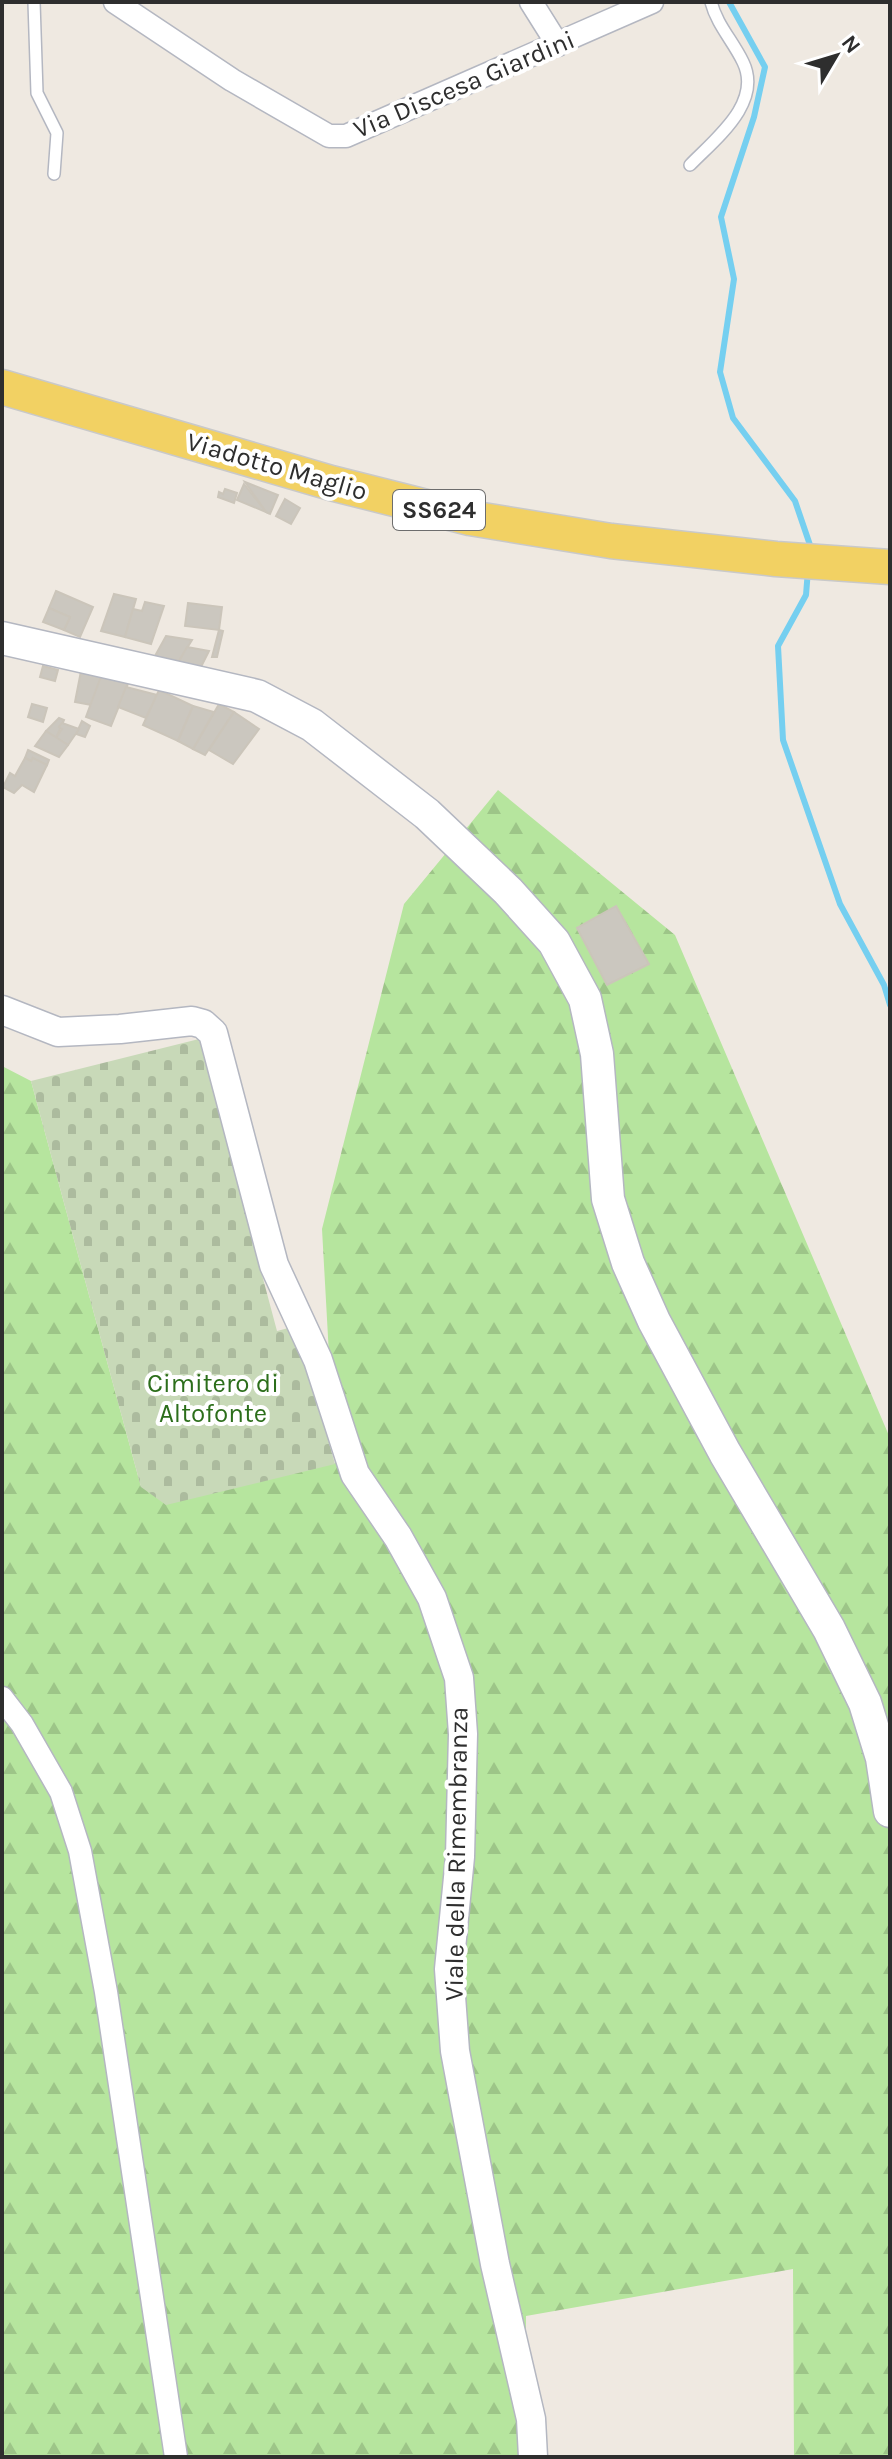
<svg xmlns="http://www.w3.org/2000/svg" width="892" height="2459" font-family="Karla,sans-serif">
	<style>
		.forest { fill: url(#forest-firs) }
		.cemetery { fill: url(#cemetery-stones) }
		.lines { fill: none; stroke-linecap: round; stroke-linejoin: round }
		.stream { stroke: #75cff0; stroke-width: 6 }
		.building { fill: #cbc7bf; stroke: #cbc5ba; stroke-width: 2 }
		.service-casing { stroke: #b4b7c1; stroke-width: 14 }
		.minor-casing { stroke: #b4b7c1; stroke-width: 25 }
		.tertiary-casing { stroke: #b4b7c1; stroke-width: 31 }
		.secondary-casing { stroke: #b4b7c1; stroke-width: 35 }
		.primary-casing { stroke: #c9c9c9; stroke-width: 37 }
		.service { stroke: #fff; stroke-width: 11 }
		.minor { stroke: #fff; stroke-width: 22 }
		.tertiary { stroke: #fff; stroke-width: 28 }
		.secondary { stroke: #fff; stroke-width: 32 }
		.primary { stroke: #f2d163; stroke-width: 34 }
		.labels { text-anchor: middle; stroke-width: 8; stroke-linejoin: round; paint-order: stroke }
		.shield { fill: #fff; stroke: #6d6d6d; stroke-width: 2 }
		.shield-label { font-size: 24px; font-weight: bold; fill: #2e2e2e }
		.street-label { font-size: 26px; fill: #2e2e2e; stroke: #fff }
		.park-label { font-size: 26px; fill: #2c6e1b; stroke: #fff }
	</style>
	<defs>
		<pattern id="forest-firs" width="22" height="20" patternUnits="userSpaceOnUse" patternTransform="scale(2)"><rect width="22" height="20" fill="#b6e59e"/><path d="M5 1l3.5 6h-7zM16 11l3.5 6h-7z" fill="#9dc588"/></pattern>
		<pattern id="cemetery-stones" width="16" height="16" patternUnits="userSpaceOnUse" patternTransform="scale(2)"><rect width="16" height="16" fill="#c8d9b8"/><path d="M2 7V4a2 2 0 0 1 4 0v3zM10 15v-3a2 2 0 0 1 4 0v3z" fill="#acbb9e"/></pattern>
	</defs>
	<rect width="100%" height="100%" fill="#efe9e1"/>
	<path class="forest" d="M498,790l177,145 215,503v1019h-96l-1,-188 -267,47 -1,141h-523v-1391l29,15 110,406 194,-24 -13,-234 82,-325z"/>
	<path class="cemetery" d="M199,1039l78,292 19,-5 39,138 -169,41 -25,-18 -110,-406z"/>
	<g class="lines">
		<g class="stream">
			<path d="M729,2l36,65 -11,50 -33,100 13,62 -14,93 13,46 62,83 15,44v6"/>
			<path d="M808,570l-2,25 -28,51 5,94 57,164 44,81 6,20"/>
		</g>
	</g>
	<g class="building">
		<path d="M245,482l33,13 -8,19 -4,-2z"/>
		<path d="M244,484l22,28 -29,-12z"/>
		<path d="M225,489l12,4 -3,10 -16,-6 1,-5 4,2z"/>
		<path d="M285,499l15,9 -9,16 -15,-8z"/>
		<path d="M56,591l37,16 -13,30 -16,-7 6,-13 -21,-9z"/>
		<path d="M114,594l22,5 -11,38 -24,-6z"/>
		<path d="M145,602l19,4 -13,38 -26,-7 8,-28 9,2z"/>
		<path d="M188,603l34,4 -3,23 -34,-4z"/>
		<path d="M49,608l21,9 -6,13 -21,-8z"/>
		<path d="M219,630l4,1 -6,26h-5z"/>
		<path d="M166,636l26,4 -13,21 -24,-5z"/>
		<path d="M187,647l22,4 -8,16 -23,-4z"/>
		<path d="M43,666l15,4 -3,11 -15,-4z"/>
		<path d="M82,666l21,5 -11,34 -17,-3z"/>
		<path d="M103,671l26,10 -18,45 -25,-9z"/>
		<path d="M126,687l31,8 -11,23 -28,-11z"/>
		<path d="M159,690l34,16 -15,35 -35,-16z"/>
		<path d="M32,704l15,4 -4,14 -15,-5z"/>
		<path d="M219,704l15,8 -29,43 -12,-6z"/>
		<path d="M193,706l21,6 -21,37 -15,-8z"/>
		<path d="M234,712l25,17 -26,35 -24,-14z"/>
		<path d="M59,718l5,2 -8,18 -10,-7z"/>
		<path d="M82,721l8,5 -5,11 -9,-3z"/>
		<path d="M62,723l17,6 -11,16 -12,-7 6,-9 -3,-2z"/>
		<path d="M46,731l22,14 -9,12 -24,-11z"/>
		<path d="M28,750l21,10 -2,5 -14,-7 -2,3 -6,-3z"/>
		<path d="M25,758l6,3 2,-3 14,7 -13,27 -12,-7 -8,8 -11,-6 7,-14 5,3z"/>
		<path d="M616,906l33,58 -42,21 -30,-57z"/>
	</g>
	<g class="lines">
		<g class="service-casing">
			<g id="service">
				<path d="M34,2l3,91 20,40 -3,41"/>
				<path d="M690,165c25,-26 73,-62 53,-103 -10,-21 -26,-37 -32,-60"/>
			</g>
		</g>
		<g class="minor-casing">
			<g id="minor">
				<path d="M115,2l117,78 97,56h17l306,-134"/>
				<path d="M531,2l27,43"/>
				<path d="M2,1698l20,26 39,68 19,59 26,141 70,465"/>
			</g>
		</g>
		<g class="tertiary-casing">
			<path id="tertiary" d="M2,1010l56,22 62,-3 72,-8 11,3 10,9 61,232 44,95 37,114 43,63 34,61 27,80 4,56 -3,123 -11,112 6,82 40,213 36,155 2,38"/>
		</g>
		<g class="secondary-casing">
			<path id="secondary" d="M2,638l255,58 55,29 115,89 81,77 46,51 31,57 12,55 11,145 20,64 26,58 71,132 104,176 36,74 17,55 8,53"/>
		</g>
		<g class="primary-casing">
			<path id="primary" d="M2,387l329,96 139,35 141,23 165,18 114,8"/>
		</g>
		<use href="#service" class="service"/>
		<use href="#minor" class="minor"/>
		<use href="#tertiary" class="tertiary"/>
		<use href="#secondary" class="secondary"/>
		<use href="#primary" class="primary"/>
	</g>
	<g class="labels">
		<rect class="shield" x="393" y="490" width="92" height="40" rx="6"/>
		<g class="shield-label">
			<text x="439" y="518">SS624</text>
		</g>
		<g class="street-label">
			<text transform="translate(464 84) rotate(-23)" y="9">Via Discesa Giardini</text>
			<text transform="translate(277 466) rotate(16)" y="9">Viadotto Maglio</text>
			<text transform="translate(456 1854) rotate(-89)" y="9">Viale della Rimembranza</text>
		</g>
		<g class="park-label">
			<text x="213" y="1392">Cimitero di<tspan x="213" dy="30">Altofonte</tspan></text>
		</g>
	</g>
	<rect width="892" height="2459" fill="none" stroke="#2e2e2e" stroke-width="8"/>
	<g transform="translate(836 56) rotate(52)" stroke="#ffffff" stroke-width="6" paint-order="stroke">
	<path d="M0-6L14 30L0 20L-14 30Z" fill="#2e2e2e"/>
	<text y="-12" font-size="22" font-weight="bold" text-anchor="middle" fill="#2e2e2e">N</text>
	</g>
</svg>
